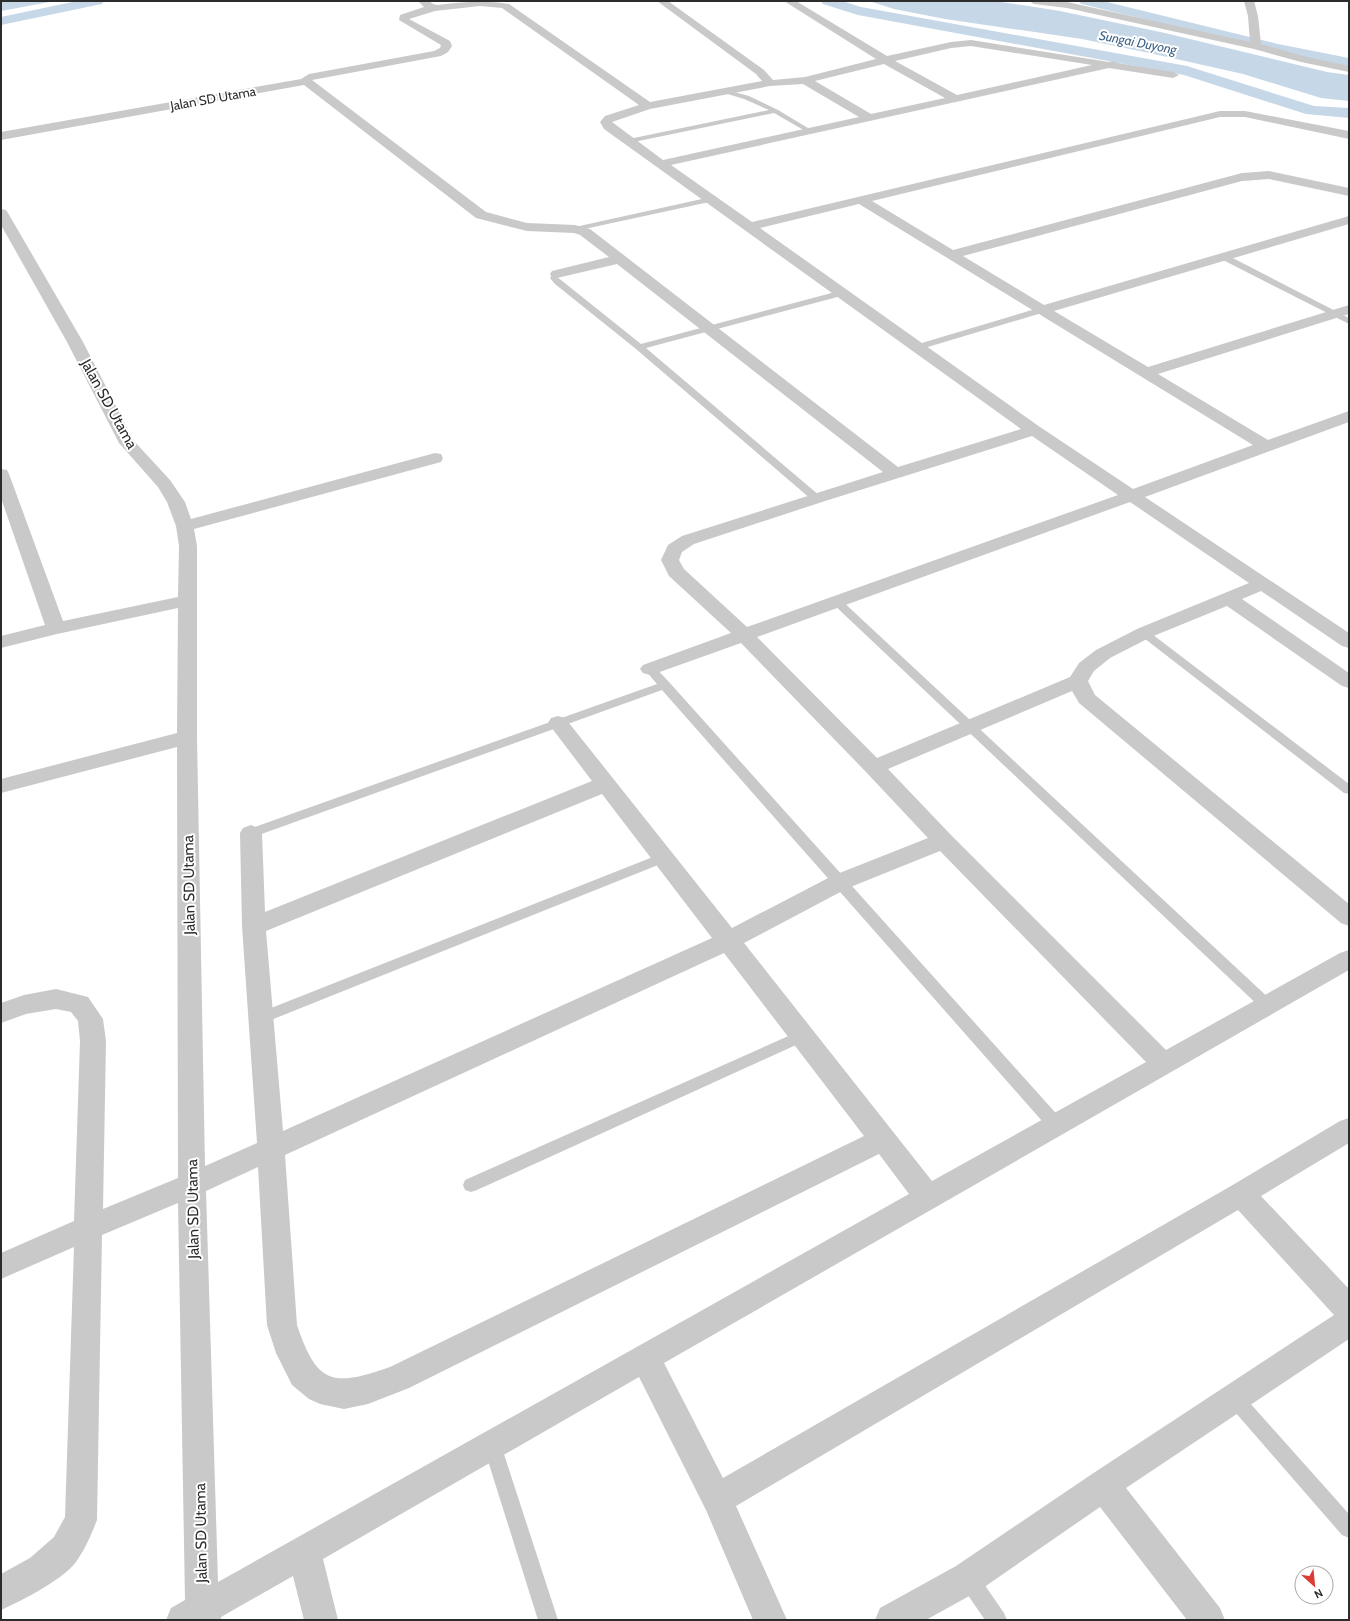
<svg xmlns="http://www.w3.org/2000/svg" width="1350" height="1621" font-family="Cabin,sans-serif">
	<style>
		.water { fill: #c6d7e8 }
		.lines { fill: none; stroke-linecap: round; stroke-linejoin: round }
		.canal { fill: #c6d7e8; fill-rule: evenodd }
		.service { fill: #c9c9c9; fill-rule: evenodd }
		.minor { fill: #c9c9c9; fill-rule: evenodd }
		.labels { text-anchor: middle; stroke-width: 4; stroke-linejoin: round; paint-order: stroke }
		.far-water-label { font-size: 13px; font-style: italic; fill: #3f6388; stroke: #fff }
		.far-street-label { font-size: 13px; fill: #2c2c2c; stroke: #fff }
		.street-label { font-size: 15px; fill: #2c2c2c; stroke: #fff }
	</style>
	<rect width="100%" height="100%" fill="#fff"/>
	<g class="water">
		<path d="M1,1h54l-54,10z"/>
		<path d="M869,1h125l28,4 38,6 105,22 162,39 22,3v26l-28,-3 -78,-24 -89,-20 -72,-15 -137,-20 -51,-10z"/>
	</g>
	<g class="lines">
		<g class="canal">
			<path d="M77,1h27l-2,3 -5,1 -96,20v-8z"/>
			<path d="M821,1h21l19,6 326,59 127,40 35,2v10l-43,-4 -122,-39 -326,-60 -35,-11z"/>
			<path d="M1079,1h24l175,43 71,14v10l-71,-16 -192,-47 -5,-1z"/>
		</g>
		<g class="service">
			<path d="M723,89l26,7 29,14 35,21 -6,1 -33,-19 -145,30 -4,-2 4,-2 140,-29 -25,-11 -23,-7 -1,-1z"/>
			<path d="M711,197l4,2 -1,2 -139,30 -4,-2 4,-2z"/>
			<path d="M1221,255h6l122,63v6l-128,-65z"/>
			<path d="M554,272h6l1,2 -3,4 3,2 80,64 198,-53h6l1,2 -1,2 -199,53 174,148 1,2 -1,2h-8l-176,-151 -81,-65 -5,-6z"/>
			<path d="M1042,307l3,1 1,2 -1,2 -124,37 -3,1 -4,-3 1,-2z"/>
			<path d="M836,598l4,1 432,402 2,4 -2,4 -5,2 -5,-2 -430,-406 -2,-2z"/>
			<path d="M1144,630l4,1 201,153v10l-5,-1 -204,-158 -2,-2 2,-2z"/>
			<path d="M650,665l4,1 15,16 393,438 2,5 -2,5 -6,2 -6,-2 -388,-440 -406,146 -5,2 -5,-2 -2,-3 2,-3 411,-146 -13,-15 2,-3z"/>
			<path d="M663,853l5,2 2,3 -2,3 -402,161 -5,2 -5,-2 -2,-4 2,-4z"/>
			<path d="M802,1030l5,2 2,4 -2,4 -330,150 -6,2 -6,-2 -2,-5 2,-5z"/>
			<path d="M1234,1389l6,3 109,122v24l-7,-3 -114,-131 -3,-6 3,-6z"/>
			<path d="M492,1436l7,3 2,6 57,175h-20l-55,-175 2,-6z"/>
			<path d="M968,1568l7,3 29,42 3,7h-22l-24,-35 -3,-7 3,-7z"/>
		</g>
		<g class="minor">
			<path d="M418,1h11l4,3 4,1c24,-3 48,-5 72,-1l141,98 112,-21 -6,-7 -99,-73h11l96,69 9,10 32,-3 71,-18 -92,-58h12l91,55 64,-14 20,-2 138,22 4,-1 5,2 55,9 6,3 -6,3 -64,-10 -438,97 81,57 468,-111h25l104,20v8l-104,-22h-25l-348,84 81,49 289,-77 27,-2 80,17v8l-80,-17 -27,2 -279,75 81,49 305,-89v8l-295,87 94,56 201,-62v9l-191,60 110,66 81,-29v11l-204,75 204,136v15l-7,-2 -81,-55 -19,8 107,74v15l-7,-2 -115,-80 -76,31 -41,21 -16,13 -6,10 7,14 254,209v22l-8,-3 -262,-220 -7,-12 -184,78 63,66 215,215 174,-97 9,-3v20l-685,393 59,115 508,-292 109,-65 9,-3v25l-88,53 88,93v50l-223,149 94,120 5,12h-38l-87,-113 -120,83 -54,30h-51l5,-12 76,-42 136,-92 242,-159 -96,-105 -502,296 51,114h-34l-47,-110 -67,-133 -316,182 15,61h-34l-11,-44 -72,41v3h-55l5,-12 14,-8 -7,-397 -76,32 -5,285c-5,13 -11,27 -19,39 -11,19 -57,42 -77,51v-36l29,-16 24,-21 11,-20 9,-270 -73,32v-26l73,-32 6,-180 -2,-20 -7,-9 -15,-3 -30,5 -25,9v-20l23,-8 32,-6 32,8 15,22 3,22 -3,168 75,-31 -1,-431 -176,46v-14l176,-46 1,-125 -121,26 -56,14v-12l44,-11 -44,-127v-29l6,1 2,4 54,147 115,-24 1,-51 -3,-20 -9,-24 -9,-15 -39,-44 -52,-101 -66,-117v-16l5,1 2,3 75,129 51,99 36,39 15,22 6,17 244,-66 6,1 2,4 -2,4 -247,67 3,17v191l8,429 52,-23 -15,-217 -2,-93 3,-5 8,-3 8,3 3,5 3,79 327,-131 -44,-58 3,-5 7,-2 7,2 167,210 100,-52 96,-38 -62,-66 -125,-129 -84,30 -7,2 -7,-2 -3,-4 3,-4 88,-32 -62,-57 -8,-16 7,-15 14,-9 201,-64 -266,-208 -60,14 -5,-1 -2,-3 2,-3 57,-14 -29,-22 -6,-2 -47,-2 -51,-13 -172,-133 -303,55v-8l300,-53 8,-5 125,-23 6,-3 1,-3 -42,-25 1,-5 24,-8zM480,6l22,2 137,97 -34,11 -5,6 4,7 417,300 -123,38 -308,-238 -15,-4 -48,-2 -41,-11 -174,-132 129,-24 7,-4 4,-6 -2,-5 -41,-22 26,-8zM971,46l121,19 -135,30 -62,-34 56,-13zM884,64l61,34 -74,16 -56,-33zM803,84l56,33 -196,43 -51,-38 38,-13 120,-23zM859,204l394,241 -120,44 -93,-62 -280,-199zM1032,436l86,59 -371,132 -63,-58 -5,-9 3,-8 12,-8 128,-42zM1130,502l119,81 -112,46 -41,21 -17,13 -9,14 -193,81 -120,-121zM602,794l110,144 -429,193 -17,-200zM940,851l206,211 -214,119 -188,-238 104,-55zM724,953l140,183 -474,231c-57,20 -73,18 -93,-42l-12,-170zM879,1154l30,40 -691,388 -12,-391 52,-24 9,158 9,28 16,32 17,14 11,5 24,5 24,-5 41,-16z"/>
			<path d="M1029,1l38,1 183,40 -2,-26 -4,-15h10l4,15 3,28 42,12 46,10v6l-48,-10 -47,-13 -187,-41 -33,-4z"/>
		</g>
	</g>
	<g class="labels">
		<g class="far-water-label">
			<text transform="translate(1138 42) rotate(11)" y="5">Sungai Duyong</text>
		</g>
		<g class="far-street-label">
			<text transform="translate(213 98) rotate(-10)" y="5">Jalan SD Utama</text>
		</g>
		<g class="street-label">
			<text transform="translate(109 404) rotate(61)" y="5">Jalan SD Utama</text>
			<text transform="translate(189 885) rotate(-91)" y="5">Jalan SD Utama</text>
			<text transform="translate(193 1209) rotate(-91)" y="5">Jalan SD Utama</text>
			<text transform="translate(201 1533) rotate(-91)" y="5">Jalan SD Utama</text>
		</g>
	</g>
	<rect width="1350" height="1621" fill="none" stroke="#2c2c2c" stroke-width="4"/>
	<g transform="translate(1314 1585) rotate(153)"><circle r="19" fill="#ffffff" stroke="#ababab"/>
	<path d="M0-3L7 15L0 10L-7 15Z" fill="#db3d35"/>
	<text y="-6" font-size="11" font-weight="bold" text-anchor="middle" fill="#2c2c2c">N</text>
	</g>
</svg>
